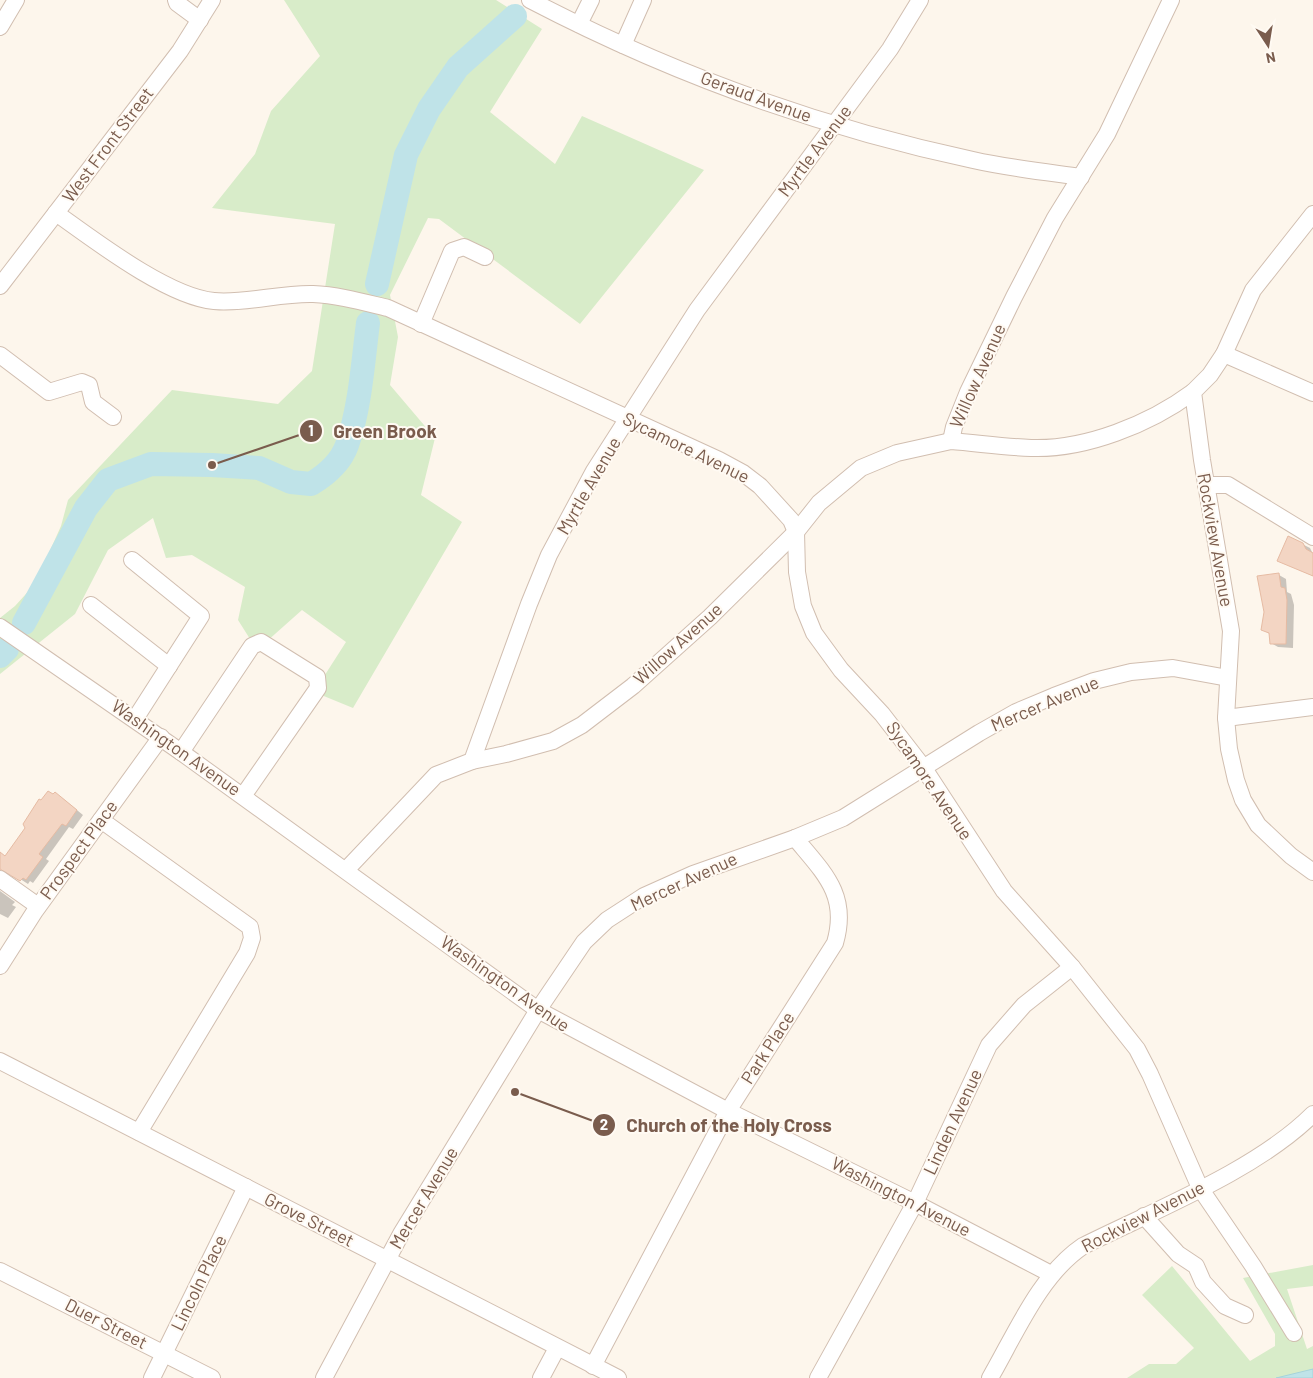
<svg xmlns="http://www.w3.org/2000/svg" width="1313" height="1378" font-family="Barlow,sans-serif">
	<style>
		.green { fill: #d8ecc9 }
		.water { fill: #bfe3e8; stroke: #a5d3da }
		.shadow { fill: #0003 }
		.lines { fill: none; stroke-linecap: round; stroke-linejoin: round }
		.river { stroke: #bfe3e8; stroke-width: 24 }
		.building { fill: #f3d5c3; stroke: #e6bba3 }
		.minor-casing { stroke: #d1beb0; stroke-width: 18 }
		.minor { stroke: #fff; stroke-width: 16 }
		.labels { text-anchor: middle; stroke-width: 4; stroke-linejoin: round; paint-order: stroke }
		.street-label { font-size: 18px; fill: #7a5c4d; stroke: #fffaf3 }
		.leader { fill: none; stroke: #7a5c4d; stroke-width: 2 }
		.callout-dot { fill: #7a5c4d; stroke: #fffaf3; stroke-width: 2 }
		.mark-label { font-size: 15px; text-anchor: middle; font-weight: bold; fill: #fff }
		.callout-label { font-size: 19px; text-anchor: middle; font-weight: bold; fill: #7a5c4d; stroke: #fffaf3; stroke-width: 4; stroke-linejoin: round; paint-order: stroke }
	</style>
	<rect width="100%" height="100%" fill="#fdf6ec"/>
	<g class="green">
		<path d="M284,0h212l46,29 -52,83 65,52 27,-48 122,54 -124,154 -141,-105 -11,-1 -38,77 8,42 -8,48 45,53 -14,57 41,27 -109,186 -39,-16 32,-50 -44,-32 -45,40 -19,-30 7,-33 -53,-32 -26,3 -13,-40 -45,32 -33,64 -75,60v-56l15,-12 20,-22 26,-58 7,-26 104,-110 106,14 34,-33 23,-147 -123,-16 43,-54 16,-43 49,-55z"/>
		<path d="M1313,1265v21l-26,3 20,60 6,-3v32h-186l22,-14h27l18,-16 -52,-53 30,-29 78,95 25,-15v-12l-32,-56z"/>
	</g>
	<path class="water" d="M1313,1369v9h-37z"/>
	<g class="shadow">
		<path d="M1302,544l8,4 3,6v22l-34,-15z"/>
		<path d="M1279,575l7,4 1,13 4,2 3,11 -1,43 -15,-1 -7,-4 -1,-9 -7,-4z"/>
		<path d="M62,798l21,17 -10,14 -4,-2 -23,32 3,2 -16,22 -3,-2 -2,3 -28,-18v-13l6,4z"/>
		<path d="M0,891l15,11 -3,3 4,2 -8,11 -8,-4z"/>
	</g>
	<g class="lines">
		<g class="river">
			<path d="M377,284l29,-129 23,-46 29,-42 57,-51"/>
			<path d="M24,623l62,-115 22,-28 43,-16 61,1 47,3 32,14 20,2c15,-9 30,-22 36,-39 13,-36 16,-83 21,-122"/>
			<path d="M0,656l7,-7"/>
		</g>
	</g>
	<g class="building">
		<path d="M1288,536l15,7 3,6 7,4v23l-36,-15z"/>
		<path d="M1279,573l2,14 4,1 2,12 -1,44h-16l-1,-11 -8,-3 3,-18 -7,-36z"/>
		<path d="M48,791l5,3 2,-2 22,18 -11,16 -4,-2 -23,30 4,3 -17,23 -3,-2 -3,3 -20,-12v-17l5,4 20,-28 -2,-4 16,-25 2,1z"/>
	</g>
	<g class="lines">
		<g class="minor-casing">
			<g id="minor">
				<path d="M176,0l1,3 23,17"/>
				<path d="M530,0c140,73 288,127 443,160 35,8 72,12 108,17"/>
				<path d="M579,24l12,-24"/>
				<path d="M0,27l16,-27"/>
				<path d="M623,45l20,-45"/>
				<path d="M56,213c38,27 112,84 158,88 32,3 66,-8 99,-7 25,1 50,8 75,14l331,152 24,13 17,13 31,34 5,12 1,40 6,34 11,27 27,37 41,44 41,53 81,124 68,76 65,82 13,25 50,114 53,78 41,67"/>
				<path d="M1313,214l-60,76 -29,64 -14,21 -17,17 9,68 29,171 -5,87 3,31 7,31 7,20 15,25 33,31 22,16"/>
				<path d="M0,286l180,-235 32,-51"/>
				<path d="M421,324l31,-73 12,-4 21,10"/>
				<path d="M1224,354l89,39"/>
				<path d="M0,355l49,37 33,-10 7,3 4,17 20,15"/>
				<path d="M951,441l3,-14 14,-35 46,-95 41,-79 52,-84 64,-134"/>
				<path d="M1206,485h22l85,52"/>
				<path d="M132,560l69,56 -66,103"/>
				<path d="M91,605l78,61"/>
				<path d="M0,627l181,125 357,258 190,101 187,92 136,71"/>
				<path d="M1226,718l87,-11"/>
				<path d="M181,752l71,-106 9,-4 56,35 1,11 -75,108"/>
				<path d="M472,761l34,-7 47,-13 29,-16 51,-39 77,-69 86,-85 23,-29 42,-35 36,-15 54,-12c26,2 53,6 80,7 54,2 119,-24 162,-56"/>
				<path d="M101,820l149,107 2,11 -5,15 -108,179"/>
				<path d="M346,870l90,-95 36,-14 57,-157 20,-49 45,-84 103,-161 193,-261 30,-49"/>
				<path d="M0,879l38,27"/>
				<path d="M0,966l35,-55 126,-174"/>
				<path d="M0,1061l618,317"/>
				<path d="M1144,1216l34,38 18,12 7,16 22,24 20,9"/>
				<path d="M0,1271l212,107"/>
				<path d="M593,1366l135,-255 107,-168c14,-48 -11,-70 -40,-105"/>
				<path d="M152,1378l94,-191"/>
				<path d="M324,1378l77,-144 137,-224 46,-68 23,-22 37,-24 49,-22 102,-36 48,-20 136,-85 37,-21 38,-16 40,-15 37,-9 42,-4 55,10"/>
				<path d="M541,1378l16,-30"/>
				<path d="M818,1378l97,-175 74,-158 35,-40 48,-38"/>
				<path d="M990,1378c26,-45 50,-103 93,-132 72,-36 174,-76 230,-132"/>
			</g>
		</g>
		<use href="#minor" class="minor"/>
	</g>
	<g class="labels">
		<g class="street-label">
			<text transform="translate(756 97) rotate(20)" y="6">Geraud Avenue</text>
			<text transform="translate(108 145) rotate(-53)" y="6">West Front Street</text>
			<text transform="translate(815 151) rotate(-53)" y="6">Myrtle Avenue</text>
			<text transform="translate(978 376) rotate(-66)" y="6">Willow Avenue</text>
			<text transform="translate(686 448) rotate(26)" y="6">Sycamore Avenue</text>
			<text transform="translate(589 486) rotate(-60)" y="6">Myrtle Avenue</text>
			<text transform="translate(1215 540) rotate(80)" y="6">Rockview Avenue</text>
			<text transform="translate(678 644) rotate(-42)" y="6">Willow Avenue</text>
			<text transform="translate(1045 704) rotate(-23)" y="6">Mercer Avenue</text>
			<text transform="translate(176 748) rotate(35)" y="6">Washington Avenue</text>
			<text transform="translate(929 781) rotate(56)" y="6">Sycamore Avenue</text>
			<text transform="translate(79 850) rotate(-54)" y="6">Prospect Place</text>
			<text transform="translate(684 882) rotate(-25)" y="6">Mercer Avenue</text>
			<text transform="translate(505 984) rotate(35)" y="6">Washington Avenue</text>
			<text transform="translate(768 1048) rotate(-57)" y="6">Park Place</text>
			<text transform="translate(953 1122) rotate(-65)" y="6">Linden Avenue</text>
			<text transform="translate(901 1197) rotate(27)" y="6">Washington Avenue</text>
			<text transform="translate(424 1198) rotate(-59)" y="6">Mercer Avenue</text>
			<text transform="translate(1143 1217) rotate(-27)" y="6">Rockview Avenue</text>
			<text transform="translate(309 1220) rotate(27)" y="6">Grove Street</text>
			<text transform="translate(199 1283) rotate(-64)" y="6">Lincoln Place</text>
			<text transform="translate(106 1324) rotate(27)" y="6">Duer Street</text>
		</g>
	</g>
	<path class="leader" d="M212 465L311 431M515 1092L604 1125"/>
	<g class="callout-dot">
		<circle cx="212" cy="465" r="5"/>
		<circle cx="515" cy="1092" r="5"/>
		<circle cx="311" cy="431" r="12"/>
		<circle cx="604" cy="1125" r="12"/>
	</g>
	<g class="mark-label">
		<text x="311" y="436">1</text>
		<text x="604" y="1130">2</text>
	</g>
	<g class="callout-label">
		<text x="385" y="438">Green Brook</text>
		<text x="729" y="1132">Church of the Holy Cross</text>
	</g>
	<g transform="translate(1268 45) rotate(168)" stroke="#fffaf3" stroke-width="4" paint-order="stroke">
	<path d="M0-4L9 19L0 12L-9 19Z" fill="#7a5c4d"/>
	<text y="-8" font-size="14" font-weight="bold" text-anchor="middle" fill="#7a5c4d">N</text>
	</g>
</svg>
